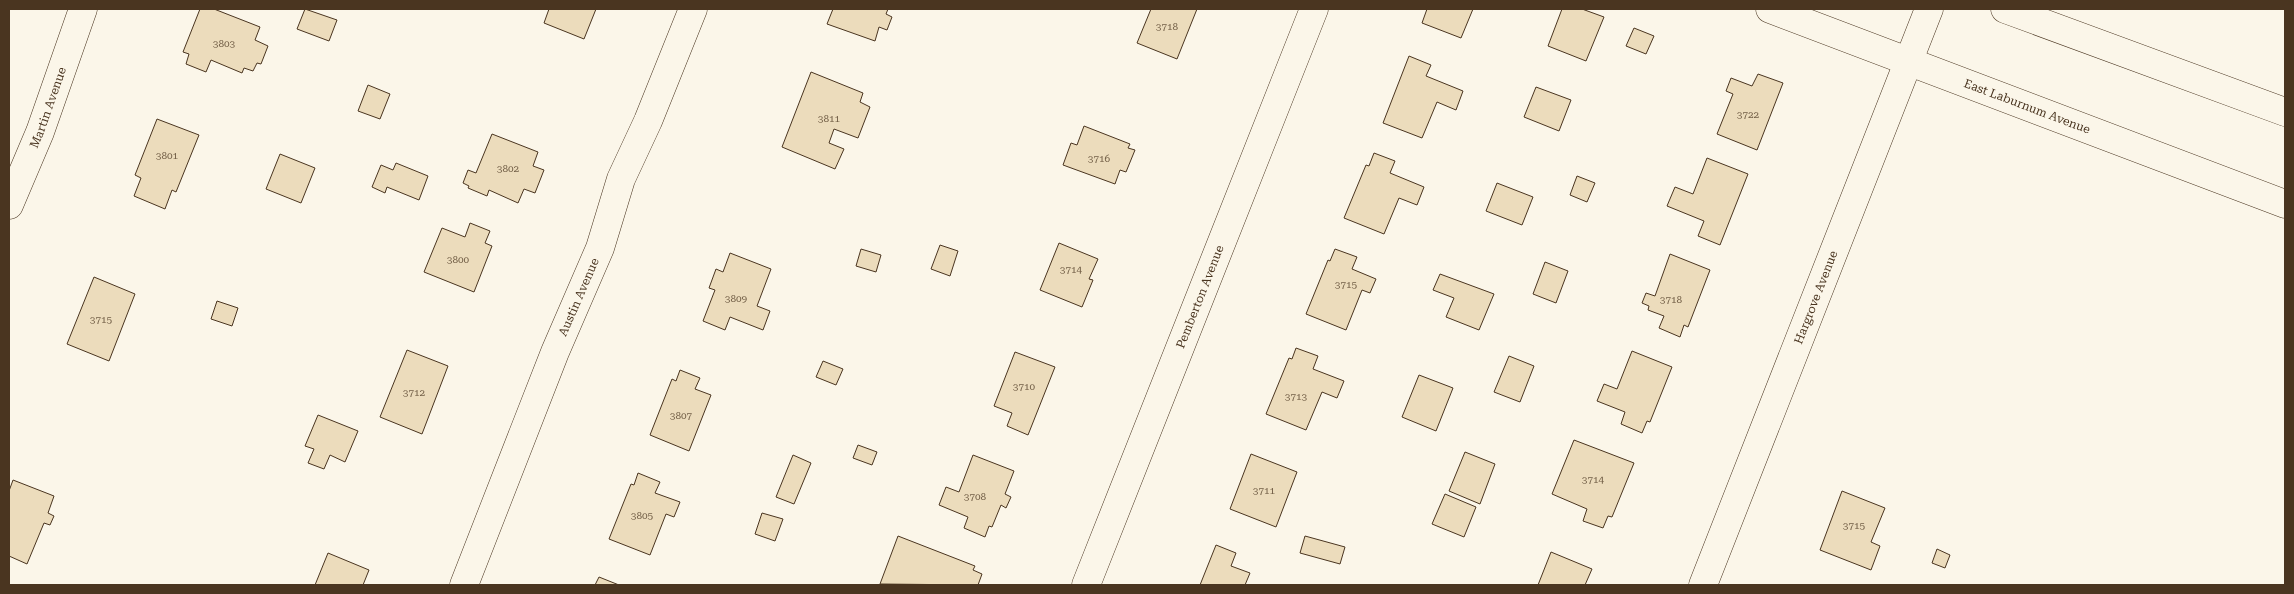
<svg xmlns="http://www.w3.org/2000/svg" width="2294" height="594" font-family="'Roboto Serif',serif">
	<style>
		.building { fill: #ecdcbc; stroke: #4a3520 }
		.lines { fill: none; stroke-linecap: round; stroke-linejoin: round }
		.minor-casing { stroke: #4a3520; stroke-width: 29 }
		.major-casing { stroke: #4a3520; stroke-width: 29 }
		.minor { stroke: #fbf6e9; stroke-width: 28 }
		.major { stroke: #fbf6e9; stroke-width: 28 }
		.labels { text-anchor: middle; stroke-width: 4; stroke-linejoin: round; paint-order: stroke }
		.number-label { font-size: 10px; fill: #725f47 }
		.street-label { font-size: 12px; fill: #4a3520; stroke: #fbf6e9 }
	</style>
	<rect width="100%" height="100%" fill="#fbf6e9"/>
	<g class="building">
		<path d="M200,9h14l46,18 -5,13 13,6 -7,18 -4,-1 -4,8 -9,-3 -2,5 -31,-13 -5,12 -20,-8 3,-10 -6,-2z"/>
		<path d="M305,9l32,11 -8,21 -32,-12z"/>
		<path d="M549,9h47l-12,30 -40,-16z"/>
		<path d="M833,9h55l-2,5 6,3 -5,13 -8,-3 -4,14 -48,-17z"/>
		<path d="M1151,9h46l-20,50 -40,-16z"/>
		<path d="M1427,9h46l-12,29 -39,-15z"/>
		<path d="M1562,9h20l22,8 -18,44 -38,-15z"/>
		<path d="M1634,28l20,8 -8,18 -20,-8z"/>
		<path d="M1409,56l22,9 -5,11 37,15 -7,19 -19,-8 -15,36 -39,-15z"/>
		<path d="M811,72l52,21 -3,9 10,5 -12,31 -24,-9 -5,14 15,6 -9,20 -53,-22z"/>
		<path d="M1758,74l25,9 -26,67 -40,-16 16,-40 -7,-3 5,-13 21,8z"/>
		<path d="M368,85l22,9 -10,25 -22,-8z"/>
		<path d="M1536,87l35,13 -12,31 -35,-14z"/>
		<path d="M157,119l42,16 -23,57 -4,-2 -7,19 -31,-13 7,-18 -6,-3z"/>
		<path d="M1084,126l46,18 -2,4 7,2 -9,22 -6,-2 -5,14 -52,-19 8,-22 6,2z"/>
		<path d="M492,134l46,18 -5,14 11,4 -9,23 -11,-4 -6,14 -29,-13 -2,6 -19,-8 1,-2 -6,-3 5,-13 8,3z"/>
		<path d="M1374,153l21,8 -5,12 34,14 -7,18 -18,-7 -15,36 -40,-16 22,-53 3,1z"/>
		<path d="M280,154l35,14 -14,35 -35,-14z"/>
		<path d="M1707,158l41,16 -28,71 -22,-9 6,-15 -37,-15 8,-19 18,7z"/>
		<path d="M396,163l32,13 -9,24 -32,-13 -2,6 -13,-6 9,-22 12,5z"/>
		<path d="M1577,176l18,7 -8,19 -17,-7z"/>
		<path d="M1497,183l36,14 -11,28 -36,-14z"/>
		<path d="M470,223l20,8 -5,12 7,3 -18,46 -50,-20 18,-44 23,9z"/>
		<path d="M1059,243l39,16 -9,20 4,1 -11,27 -42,-17z"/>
		<path d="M940,245l18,6 -8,25 -19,-7z"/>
		<path d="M861,249l20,6 -5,17 -20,-6z"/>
		<path d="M1335,249l22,8 -5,12 24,10 -6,14 -8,-3 -16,40 -40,-16 22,-54 2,1z"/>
		<path d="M730,253l41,16 -14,37 13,5 -7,19 -33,-13 -5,13 -22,-9 12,-31 -6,-2 7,-19 7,3z"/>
		<path d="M1670,254l40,16 -22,57 -4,-2 -4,12 -21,-9 5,-12 -16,-6 1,-4 -7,-3 4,-10 9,3z"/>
		<path d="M1545,262l23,9 -12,32 -23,-9z"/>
		<path d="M1440,274l54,20 -15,36 -33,-13 8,-19 -21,-8z"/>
		<path d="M94,277l41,17 -26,67 -42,-17z"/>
		<path d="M217,301l21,7 -6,18 -21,-7z"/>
		<path d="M1296,348l22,8 -5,13 31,12 -7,17 -15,-6 -16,38 -40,-16 23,-56 3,1z"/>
		<path d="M407,350l41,16 -26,68 -42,-17z"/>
		<path d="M1632,351l40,16 -22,55 -3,-1 -5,12 -21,-9 4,-12 -28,-11 7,-17 13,5z"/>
		<path d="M1015,352l40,15 -27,68 -21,-9 5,-13 -18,-7z"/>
		<path d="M1509,356l25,10 -14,36 -26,-10z"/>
		<path d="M823,361l20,8 -7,16 -20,-8z"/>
		<path d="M680,370l20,8 -5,11 16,6 -22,56 -39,-16 22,-56 4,2z"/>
		<path d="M1419,375l34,13 -17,43 -34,-14z"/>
		<path d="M318,415l40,16 -13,31 -15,-7 -6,14 -16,-6 6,-14 -9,-3z"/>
		<path d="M1574,440l60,23 -22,54 -4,-1 -5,12 -20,-7 4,-12 -35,-15z"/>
		<path d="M858,445l19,7 -5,13 -19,-7z"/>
		<path d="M1465,452l30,12 -15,40 -31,-13z"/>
		<path d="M1251,454l46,18 -21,55 -46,-18z"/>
		<path d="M793,455l18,8 -17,41 -18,-7z"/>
		<path d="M973,455l41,16 -9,23 6,3 -5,11 -5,-3 -9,22 -3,-1 -4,11 -21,-9 4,-11 -29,-12 7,-18 13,5z"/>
		<path d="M638,473l22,9 -5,11 25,9 -6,15 -8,-3 -16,41 -41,-16 22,-55 3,1z"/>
		<path d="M13,480l41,16 -6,17 6,3 -4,9 -6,-2 -17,41 -18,-8v-65z"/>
		<path d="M1842,491l43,17 -14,34 9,4 -9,24 -51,-20z"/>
		<path d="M1445,494l31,13 -12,30 -32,-13z"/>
		<path d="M762,513l21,6 -8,22 -20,-7z"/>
		<path d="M898,536l77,30 -2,4 9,4 -4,11 -98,-1z"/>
		<path d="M1305,536l40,11 -5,17 -40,-11z"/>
		<path d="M1216,545l20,8 -5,13 19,7 -5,12h-45z"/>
		<path d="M1937,549l13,6 -5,13 -13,-5z"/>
		<path d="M1551,552l41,17 -7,16h-47z"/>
		<path d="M328,553l41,17 -6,15h-48z"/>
		<path d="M599,577l20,8h-24z"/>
	</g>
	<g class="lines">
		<g class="minor-casing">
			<g id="minor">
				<path id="s1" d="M9,205l31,-73 43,-123"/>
				<path id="s2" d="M464,585l91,-233 45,-104 21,-69 27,-58 45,-112"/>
				<path id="s3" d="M1086,585l228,-576"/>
				<path id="s4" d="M1703,585l226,-576"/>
			</g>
		</g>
		<g class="major-casing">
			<g id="major">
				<path id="s5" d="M1770,9l515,195"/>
				<path d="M2005,9l280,103"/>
			</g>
		</g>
		<use href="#minor" class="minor"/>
		<use href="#major" class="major"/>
	</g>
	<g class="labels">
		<g class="number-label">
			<text x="1167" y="30">3718</text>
			<text x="224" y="47">3803</text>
			<text x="1748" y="118">3722</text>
			<text x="829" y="122">3811</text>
			<text x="167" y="159">3801</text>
			<text x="1099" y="162">3716</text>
			<text x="508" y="172">3802</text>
			<text x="458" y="263">3800</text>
			<text x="1071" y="273">3714</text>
			<text x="1346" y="288">3715</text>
			<text x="736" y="302">3809</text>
			<text x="1671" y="303">3718</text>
			<text x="101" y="323">3715</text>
			<text x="1024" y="390">3710</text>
			<text x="414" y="396">3712</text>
			<text x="1296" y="400">3713</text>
			<text x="681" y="419">3807</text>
			<text x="1593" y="483">3714</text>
			<text x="1264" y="494">3711</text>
			<text x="975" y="500">3708</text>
			<text x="642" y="519">3805</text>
			<text x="1854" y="529">3715</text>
		</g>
		<g class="street-label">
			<text dy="4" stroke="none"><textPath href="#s5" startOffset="275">East Laburnum Avenue</textPath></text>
			<text dy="4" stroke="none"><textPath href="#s1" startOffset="105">Martin Avenue</textPath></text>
			<text dy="4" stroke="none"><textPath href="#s2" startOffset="310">Austin Avenue</textPath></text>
			<text dy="4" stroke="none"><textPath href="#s3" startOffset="310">Pemberton Avenue</textPath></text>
			<text dy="4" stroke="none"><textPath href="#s4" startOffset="309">Hargrove Avenue</textPath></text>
		</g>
	</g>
	<rect width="2294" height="594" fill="none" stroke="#4a3520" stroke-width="20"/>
</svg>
